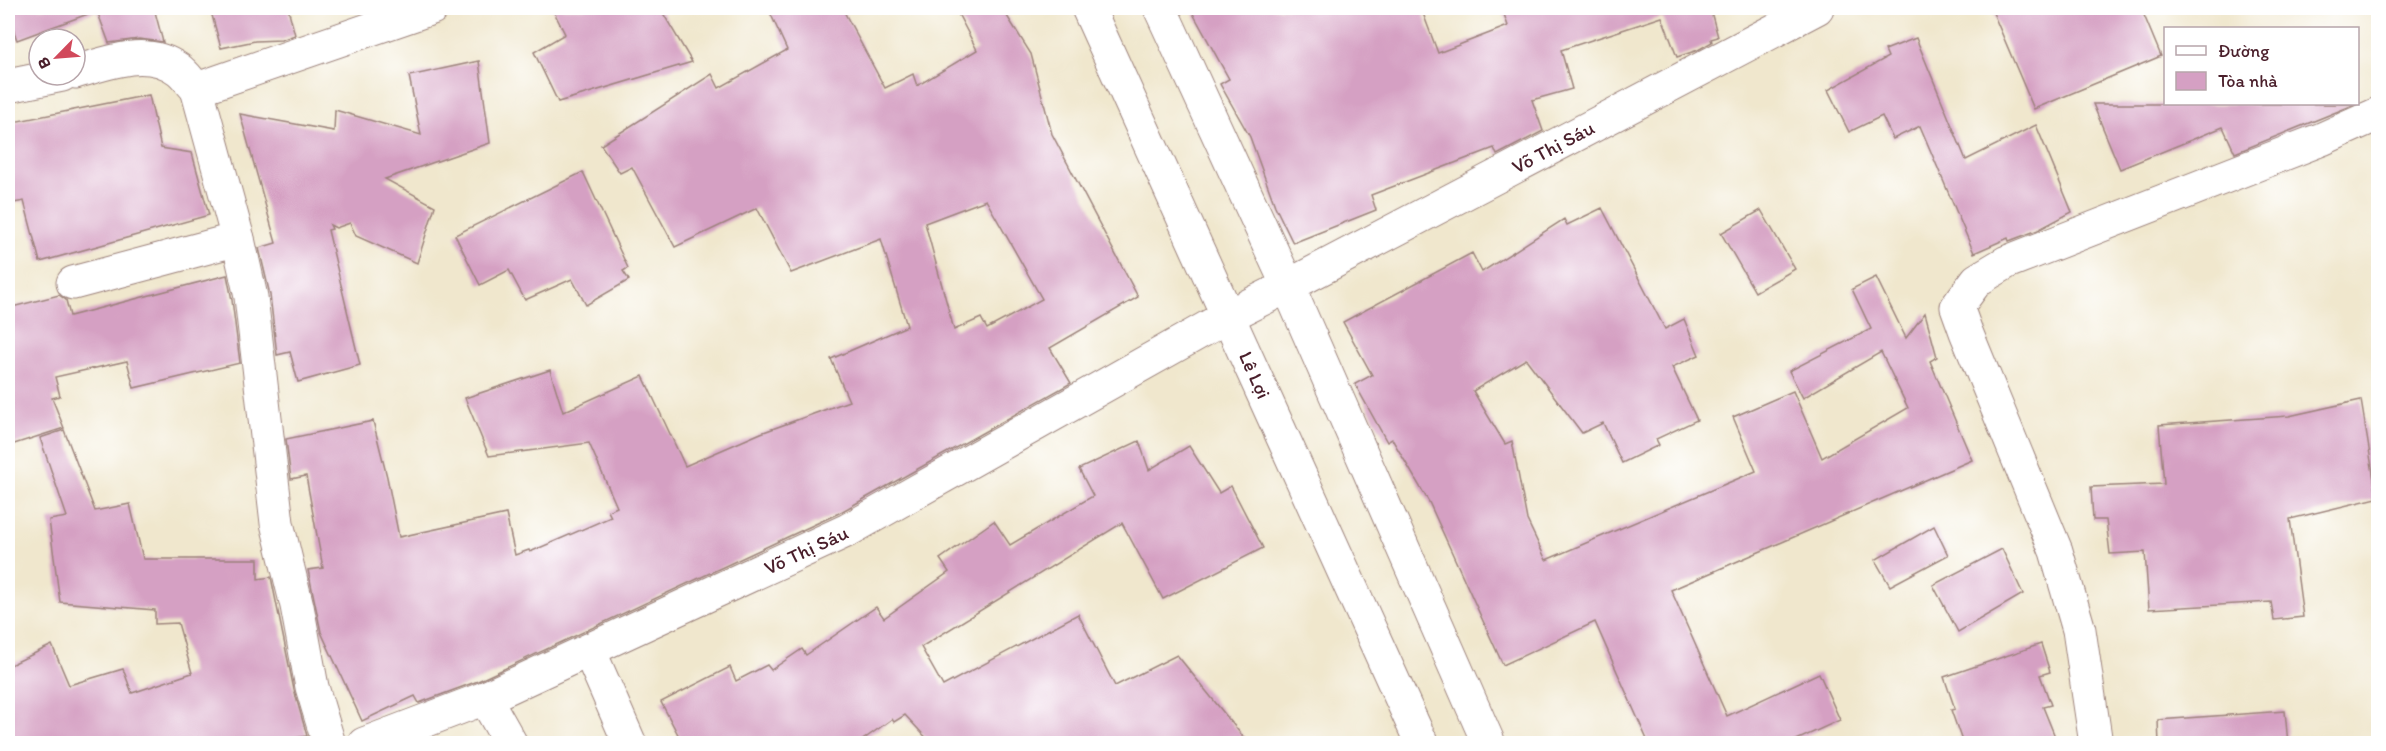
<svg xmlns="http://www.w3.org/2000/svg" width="2386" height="751" font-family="Itim,sans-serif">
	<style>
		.building { fill: #d5a0c3; fill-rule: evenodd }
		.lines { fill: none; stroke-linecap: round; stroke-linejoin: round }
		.minor-casing { stroke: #9d837c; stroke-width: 35 }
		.major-casing { stroke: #9d837c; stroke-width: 35 }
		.minor { stroke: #fff; stroke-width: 33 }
		.major { stroke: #fff; stroke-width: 33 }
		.labels { text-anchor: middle; stroke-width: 4.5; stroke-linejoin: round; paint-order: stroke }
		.street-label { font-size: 20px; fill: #4a1f2b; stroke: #fff }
	</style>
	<rect width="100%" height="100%" fill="#fff"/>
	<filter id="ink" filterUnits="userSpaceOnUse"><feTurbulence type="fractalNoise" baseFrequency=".0167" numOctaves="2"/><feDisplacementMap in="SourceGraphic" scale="12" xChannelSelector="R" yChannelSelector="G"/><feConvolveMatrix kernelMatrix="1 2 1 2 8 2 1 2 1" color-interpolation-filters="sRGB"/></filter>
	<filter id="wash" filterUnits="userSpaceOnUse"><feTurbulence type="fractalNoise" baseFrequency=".008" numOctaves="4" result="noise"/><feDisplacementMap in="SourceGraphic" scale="24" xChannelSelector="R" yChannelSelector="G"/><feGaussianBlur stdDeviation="1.35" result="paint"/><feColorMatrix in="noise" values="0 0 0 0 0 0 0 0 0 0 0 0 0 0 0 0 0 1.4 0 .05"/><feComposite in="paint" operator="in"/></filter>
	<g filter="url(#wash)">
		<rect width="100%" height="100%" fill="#f0e7cd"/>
		<g id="blocks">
			<g class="building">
				<path d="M8,8h87l1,3 -79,29 -9,-25z"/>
				<path d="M96,8h58l9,34 -24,-3 -30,4z"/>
				<path d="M210,8h78l7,27 -14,5 -26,1 -34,7z"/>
				<path d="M552,8h108l32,54 -134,40 -24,-50 31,-18z"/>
				<path d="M768,8h74l43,80 28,-14 4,12 60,-36 -22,-42h47l29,46 21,80 86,163 -88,51 21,35 -232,130 -361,168 -59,22 -4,-7 -53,25 -41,-89 -13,-62 15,-2 -17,-92 -15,3 -5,-40 87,-18 14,56 12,60 107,-23 9,41 14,-5 1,2 81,-35 -3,-6 9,-4 -28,-64 -100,13 -24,-58 85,-28 13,42 80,-36 42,90 76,-33 88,-32 -18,-42 76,-33 -26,-87 -90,34 -34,-65 -82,39 -43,-80 -12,6 -19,-28 111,-71 7,14 68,-38zM986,200l56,99 -55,30 -6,-11 -27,12 -29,-107z"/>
				<path d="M1190,8h231l17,45 70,-27 -6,-18h208l8,29 -7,2 1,3 -14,8 -21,7 -15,-40 -101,33 11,39 -40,11 11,31 -46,24 -3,-7 -123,47 5,15 -83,33 -18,-37 -25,-69 -30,-53 9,-5z"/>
				<path d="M1991,8h150l20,48 -127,53z"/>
				<path d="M1916,38l50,122 70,-35 36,87 -34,18 -29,11 -1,-3 -34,15 -54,-127 -27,13 -11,-23 -33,16 -21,-42 60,-33 -3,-7z"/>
				<path d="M479,61l11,82 -105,36 50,27 -18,57 -61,-27 -6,-13 -14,5 -6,-3 2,4 -4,1 32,135 -62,17 -8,-30 -13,3 -7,-60 -11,-47 17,-5 -36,-129 94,17 1,-21 86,25 -12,-59z"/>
				<path d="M149,95l12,53 31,5 17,62 -169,47 -16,-61 -16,3v-81z"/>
				<path d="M2093,104h263l-121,49 -12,-26 -103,42z"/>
				<path d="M583,172l45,96 -5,3 6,9 -43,25 -14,-26 -47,21 -16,-30 -29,15 -25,-50z"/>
				<path d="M1602,208l63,121 19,-10 15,36 -27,12 25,53 -41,19 3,6 -37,18 -19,-40 -21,10 -56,-74 -53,32 32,53 7,-3 15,79 19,40 210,-89 -23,-54 60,-26 29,67 86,-50 -27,-56 -78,46 -14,-27 82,-42 -19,-40 24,-12 30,61 19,-25 12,44 -7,4 42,99 -301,130 56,126 92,-43 21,47 -52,24h-139l-54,-122 -92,43 -74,-163 -37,-63 -5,3 -32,-58 17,-9 -29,-53 129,-69 10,19 82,-53 3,6z"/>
				<path d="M1761,210l34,59 -40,23 -34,-59z"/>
				<path d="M227,275l5,25 8,63 -106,25 -7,-27 -72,16 5,19 -8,2 12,30 -56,18v-138l51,-13 7,5 4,16z"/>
				<path d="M2361,400l16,98 -87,21 13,98 -29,3 -3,-18 -122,7 -4,-57 -35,2 -4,-34h-13l-2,-33 73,-3 -5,-59 130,-9z"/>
				<path d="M64,430l31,81 35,-7 13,55h115v20l13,-2 23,113 13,46 -19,3 1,5h-281v-78l44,-21 17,40 54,-16 9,24 60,-20 -14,-50 -23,1v-14l-95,-8 -11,-82 18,-3 -27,-79z"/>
				<path d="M1139,441l10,29 40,-24 30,47 12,-7 32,62 -100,51 -41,-76 -201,124 22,39 135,-72 37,72 62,-31 72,89h-317l-27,-29 -11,7 -2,-3 -35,25h-174l-22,-42 69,-35 6,14 31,-16 4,5 31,-21 4,6 70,-48 8,11 65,-46 -9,-13 54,-38 16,24 83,-49 -14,-27z"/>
				<path d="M1934,526l14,29 -58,31 -15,-26z"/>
				<path d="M2002,549l21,45 -65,38 -25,-47z"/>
				<path d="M2041,644l9,28 -10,3 11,30 -8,2 15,37h-95l-12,-34 4,-1 -11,-32z"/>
				<path d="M2285,711l3,33h-129l-1,-24z"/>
			</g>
		</g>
	</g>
	<g filter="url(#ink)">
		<use href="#blocks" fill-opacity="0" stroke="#9d837c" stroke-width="1.5"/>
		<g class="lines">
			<g class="minor-casing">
				<g id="minor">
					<path d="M75,72c33,-9 71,-26 103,-3 7,5 13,14 19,20l235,-81"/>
					<path d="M8,86l54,-11"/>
					<path d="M197,89l41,150 13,58 26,226 20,83 15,81 17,57"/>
					<path d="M73,283l165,-44"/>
					<path d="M1288,286l529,-278"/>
					<path d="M589,650l41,94"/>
					<path d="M485,698l26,46"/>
					<path d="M364,744l121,-46 363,-168 380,-214"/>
					<path d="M2096,744l-17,-114 -23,-79 -90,-219 -9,-25 20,-27 30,-18 315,-123 56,-25"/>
				</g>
			</g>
			<g class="major-casing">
				<g id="major">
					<path d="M1088,8l334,736"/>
					<path d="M1160,8l128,278 201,458"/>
					<path d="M1228,316l60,-30"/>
				</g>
			</g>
			<use href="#minor" class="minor"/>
			<use href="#major" class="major"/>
		</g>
	</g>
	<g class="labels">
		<g class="street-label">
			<text transform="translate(1553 147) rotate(-28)" y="7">Võ Thị Sáu</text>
			<text transform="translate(1255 375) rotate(66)" y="7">Lê Lợi</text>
			<text transform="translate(806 550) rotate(-25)" y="7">Võ Thị Sáu</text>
		</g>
	</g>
	<rect width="2386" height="751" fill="none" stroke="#fff" stroke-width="30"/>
	<rect x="2164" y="27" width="195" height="78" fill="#ffffff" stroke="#b7a5aa" stroke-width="1.5"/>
	<rect x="2176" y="46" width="30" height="9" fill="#ffffff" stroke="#b7a5aa" stroke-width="1.5"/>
	<text x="2218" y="57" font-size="18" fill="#4a1f2b">Đường</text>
	<rect x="2176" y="72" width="30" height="18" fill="#d5a0c3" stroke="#b7a5aa" stroke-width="1.5"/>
	<text x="2218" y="87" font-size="18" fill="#4a1f2b">Tòa nhà</text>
	<g transform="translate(57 57) rotate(245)"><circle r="28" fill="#ffffff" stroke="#b7a5aa" stroke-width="1.5"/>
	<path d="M0-4.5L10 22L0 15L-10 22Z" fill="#d1495b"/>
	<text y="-9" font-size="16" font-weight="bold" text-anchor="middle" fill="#4a1f2b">B</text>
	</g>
</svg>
